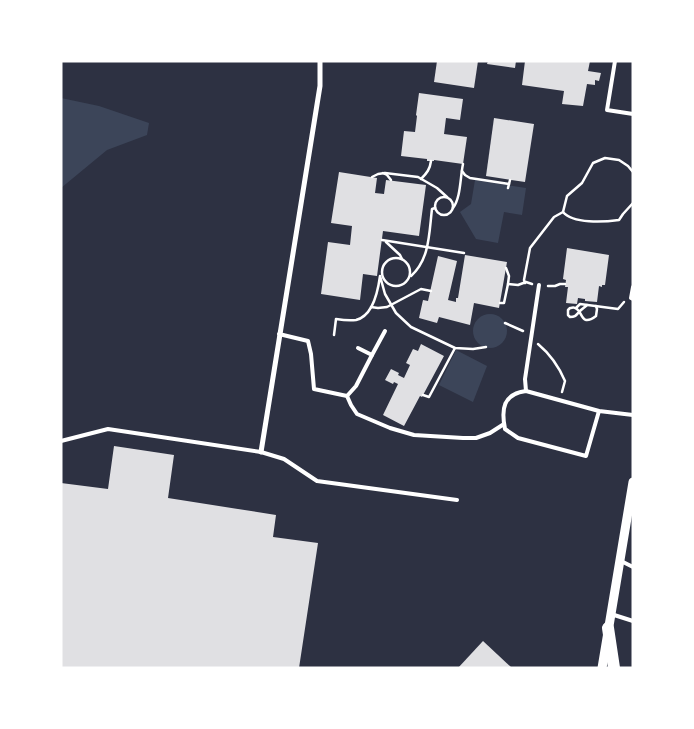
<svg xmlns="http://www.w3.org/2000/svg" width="694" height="729" font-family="'Fira Sans Condensed',sans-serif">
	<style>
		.green { fill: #3c4559 }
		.building { fill: #e0e0e3 }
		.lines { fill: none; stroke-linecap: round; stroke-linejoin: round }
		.path { stroke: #fff; stroke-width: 2.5 }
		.service { stroke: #fff; stroke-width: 4 }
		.minor { stroke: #fff; stroke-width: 5 }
		.tertiary { stroke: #fff; stroke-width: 9 }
		.primary { stroke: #fff; stroke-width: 12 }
	</style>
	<rect width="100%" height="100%" fill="#2d3142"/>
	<g class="green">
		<path d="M61,98l38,8 50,17 -2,12 -40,15 -46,38z"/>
		<path d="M475,180l51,8 -4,27 -18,-3 -6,31 -22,-4 -16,-27 11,-8z"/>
		<circle cx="490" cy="331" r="17"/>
		<path d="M456,350l31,16 -14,36 -34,-17z"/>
	</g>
	<g class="building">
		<path d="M437,61h41l-4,27 -40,-6z"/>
		<path d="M488,61h28l-1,7 -28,-4z"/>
		<path d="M525,61h65l-2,10 13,2 -2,8 -4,-1v5l-8,-1 -4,22 -21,-2 2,-13 -42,-6z"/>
		<path d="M419,93l44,6 -3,21 -14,-2 -2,16 23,3 -4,27 -29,-4v1h-7v-2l-26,-3 3,-25 11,1 2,-16 -1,-1z"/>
		<path d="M494,118l40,6 -9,58 -39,-6z"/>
		<path d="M339,172l38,6 -2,15 9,1 2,-14 40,5 -7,51 -36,-5 -6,45 -14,-2 -3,26 -39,-6 7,-52 22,3 2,-19 -21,-3z"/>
		<path d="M567,248l42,7 -4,30h-3v2l-3,-1 -2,16 -12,-1v-2l-7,-1 -1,6 -11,-1 2,-16h-3l1,-7 -3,-1z"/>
		<path d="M465,255l42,7 -8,46 -25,-5 -4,22 -31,-8 -2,6 -18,-5 4,-18 5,1 10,-45 19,5 -9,39 8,2v-4h2z"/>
		<path d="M421,344l23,12 -22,41 -2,-1 -16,30 -21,-11 15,-31 -4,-2 -1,2 -8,-4 6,-11 8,4 -1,2 6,3 6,-13 -4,-2 7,-14 5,2z"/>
		<path d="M114,446l60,9 -6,43 108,17 -3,22 45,6 -19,125h-238v-185l47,6z"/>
		<path d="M483,641l29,27h-54z"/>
	</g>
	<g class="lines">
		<g class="path">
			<path d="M462,171l3,4 5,3 39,6"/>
			<path d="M383,173l4,2 4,5"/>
			<path d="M372,177l6,-3 7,-1 33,4 19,11 10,9"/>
			<path d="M421,179c6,-6 9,-10 10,-18"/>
			<path d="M508,188l2,-8"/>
			<circle cx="444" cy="206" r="9"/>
			<path d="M453,208c8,-11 7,-30 10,-44"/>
			<path d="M563,212c10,12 41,10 56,8l4,-6 10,-11"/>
			<path d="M382,240l82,13"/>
			<path d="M386,242l14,13 2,4"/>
			<circle cx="396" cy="272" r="14"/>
			<path d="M506,268l3,8 -1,8 10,1 8,-3 6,2"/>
			<path d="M411,276c19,-17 18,-43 21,-67l3,-1"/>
			<path d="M525,283l-1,-3 6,-32 24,-31 9,-5 4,-16 15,-13 11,-20 12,-5 14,2 9,6 5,6"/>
			<path d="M548,286h7l5,-2h5"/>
			<path d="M500,303h4l4,-19"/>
			<path d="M587,305c-2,2 -5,4 -7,6 -4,4 -4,6 -10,6l-2,-2v-5l2,-2c2,0 3,-1 5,0 8,2 5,20 21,8l1,-7 -1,-3"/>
			<path d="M371,307l7,1 9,-1 34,-18 10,2"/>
			<path d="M576,308l4,-4 38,5 6,-7"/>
			<path d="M505,323l18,8"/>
			<path d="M334,335l2,-16c6,1 13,2 20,1 17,-4 22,-29 24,-44l5,18 11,19 15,14 44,21 18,1 13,-2"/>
			<path d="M538,344c12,10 21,23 27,37l-3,11"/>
			<path d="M423,395l6,2 26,-49"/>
		</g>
		<g class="service">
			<path d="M615,61l-8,49 26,4"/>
			<path d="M633,287l-2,11 2,1"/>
			<path d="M279,334l29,7 3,13 3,35 33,7 4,9 6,9 33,14 24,7 49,3h13l14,-5 14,-9"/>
			<path d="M372,355l13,-24"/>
			<path d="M526,391l-1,-12 14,-94"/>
			<path d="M347,396l9,-10 16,-31 -14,-7"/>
			<path d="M599,411l-13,45 -68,-18 -13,-9c-4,-20 -2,-35 21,-38l73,20 34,4"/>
			<path d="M61,441l47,-12 153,23 23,7 33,22 140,19"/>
			<path d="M621,561l12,6"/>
			<path d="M611,614l22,7"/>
		</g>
		<path class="minor" d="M261,452l59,-366v-25"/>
		<path class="tertiary" d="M602,668l31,-186"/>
		<path class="primary" d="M608,628l6,40"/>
	</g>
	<rect width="694" height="729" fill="none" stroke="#ffffff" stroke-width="125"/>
</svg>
